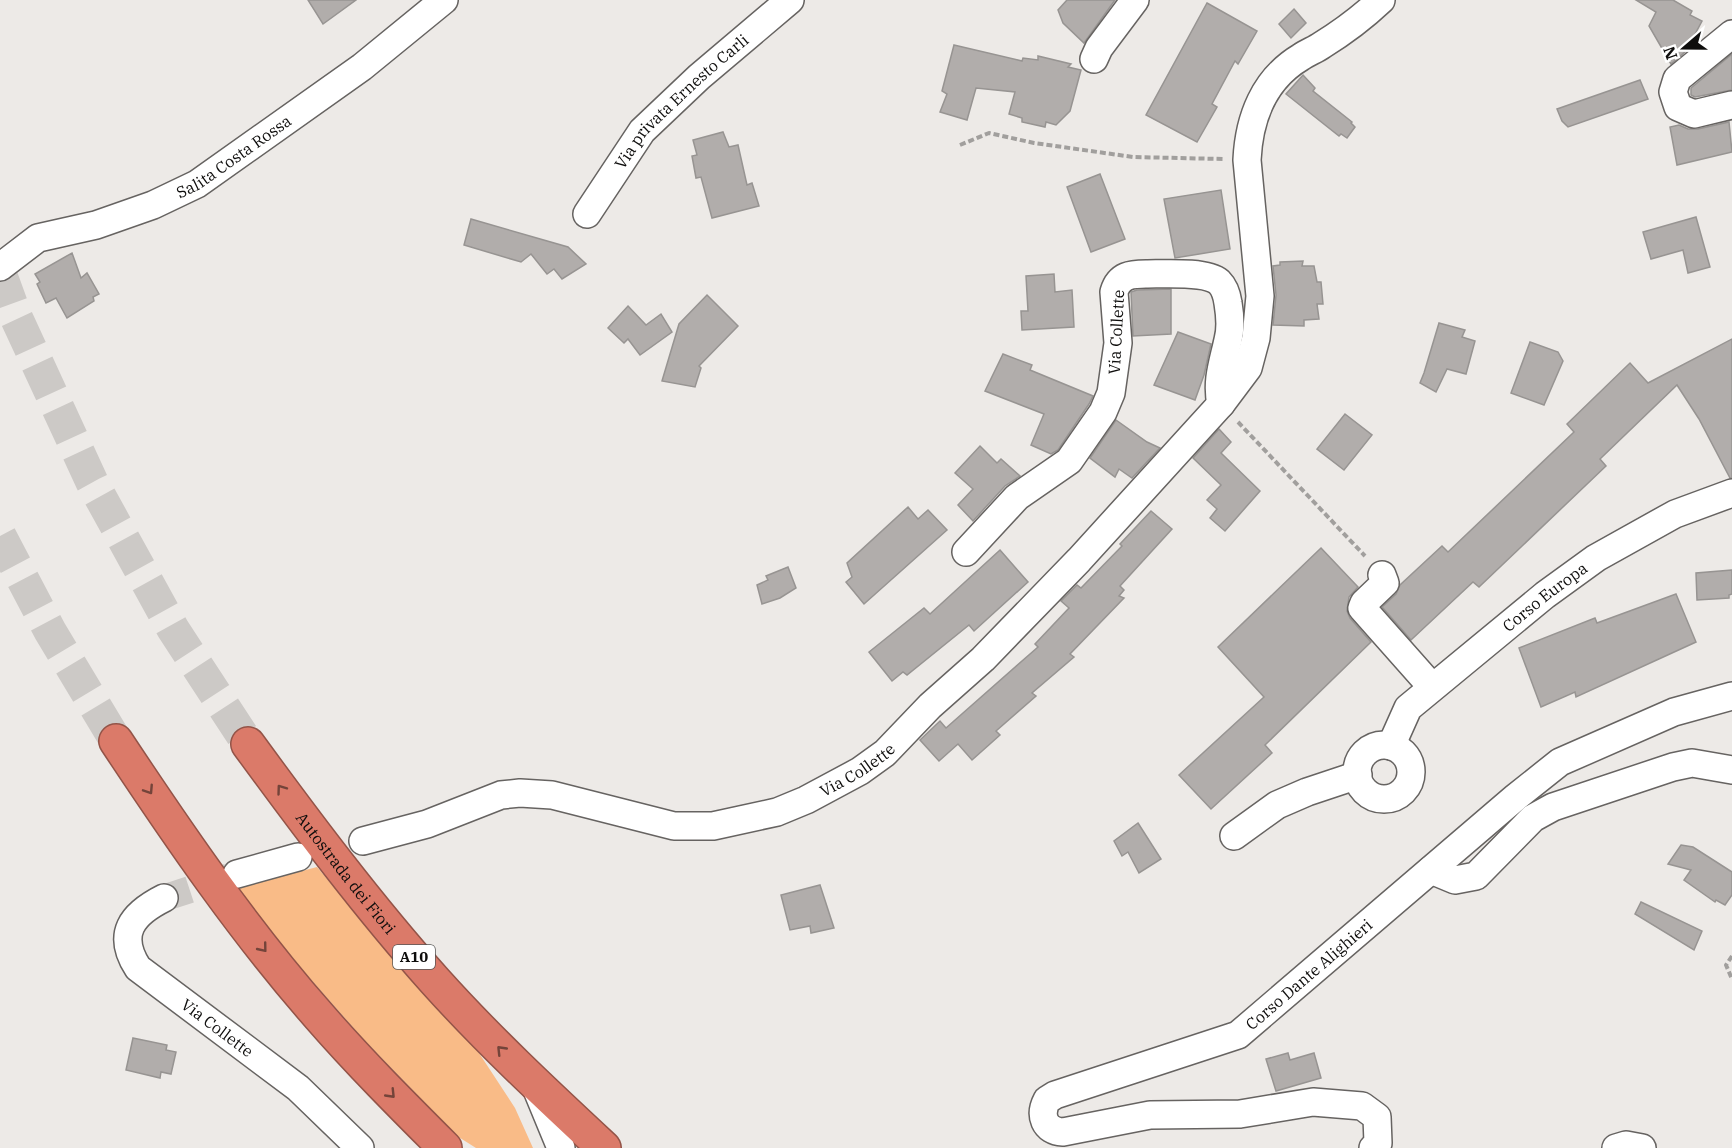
<svg xmlns="http://www.w3.org/2000/svg" width="1732" height="1148" font-family="'IBM Plex Serif',serif">
	<style>
		.green { fill: #f9bb87 }
		.building { fill: #b1adab; stroke: #979492; stroke-width: 1.5 }
		.lines { fill: none; stroke-linecap: round; stroke-linejoin: round }
		.minor-tunnel { stroke: #ccc9c6; stroke-width: 27; stroke-dasharray: 27 14; stroke-linecap: butt }
		.highway-tunnel { stroke: #ccc9c6; stroke-width: 33; stroke-dasharray: 33 16; stroke-linecap: butt }
		.minor-casing { stroke: #666361; stroke-width: 30 }
		.highway-casing { stroke: #935448; stroke-width: 36 }
		.path { stroke: #a19f9d; stroke-width: 4; stroke-dasharray: 6 3; stroke-linecap: butt }
		.minor { stroke: #fff; stroke-width: 27 }
		.highway { stroke: #db7a69; stroke-width: 33 }
		.oneway { stroke: #74443a }
		.labels { text-anchor: middle; stroke-width: 5; stroke-linejoin: round; paint-order: stroke }
		.shield { fill: #fff; stroke: #565655; stroke-width: 1.5 }
		.shield-label { font-size: 15px; font-weight: bold; fill: #0e0d0c }
		.street-label { font-size: 16px; fill: #0e0d0c; stroke: #fff }
	</style>
	<rect width="100%" height="100%" fill="#edeae7"/>
	<path class="green" d="M317,867l105,125 55,58 38,58 18,40h-57l-19,-12 -93,-96 -65,-74 -62,-78z"/>
	<g class="building">
		<path d="M308,0h48l-33,24z"/>
		<path d="M1067,0h48l-31,43 -21,-20 -5,-13z"/>
		<path d="M1636,0h37l19,11 -2,4 12,6 -16,30 -15,13 -22,-38 7,-14z"/>
		<path d="M1207,3l50,28 -19,33 -3,-3 -23,43 5,3 -20,35 -51,-27z"/>
		<path d="M1294,9l12,14 -15,15 -12,-14z"/>
		<path d="M954,45l68,16 1,-3 15,2v-4l33,8 -3,3 13,3 -11,41 -14,14 -10,-3 -1,5 -23,-5v-4l-13,-4 6,-22 -39,-4 -9,32 -27,-8 7,-18 -5,-3z"/>
		<path d="M1732,54v36l-37,7 -4,-2v-7z"/>
		<path d="M1303,75l12,13 -2,3 39,31 -1,1 4,4 -8,11 -6,-4 -2,2 -53,-42z"/>
		<path d="M1640,80l8,19 -80,28 -6,-6 -5,-12z"/>
		<path d="M1729,122l3,30 -55,13 -7,-38 9,-2 9,4h10z"/>
		<path d="M723,132l6,15 9,-2 9,40 5,-2 7,23 -47,12 -11,-41 -5,1 -4,-22 5,-1 -4,-15z"/>
		<path d="M1100,174l25,65 -34,13 -24,-65z"/>
		<path d="M1221,190l9,59 -55,9 -11,-59z"/>
		<path d="M1696,217l14,50 -22,6 -5,-23 -32,9 -8,-27z"/>
		<path d="M471,219l97,28 18,17 -24,15 -8,-10 -7,5 -16,-20 -10,8 -57,-17z"/>
		<path d="M72,253l9,25 6,-5 12,21 -6,3 1,4 -27,17 -11,-20 -10,5 -9,-19 3,-2 -5,-8z"/>
		<path d="M1303,261l-1,5h12l3,16h4l2,22h-6l2,15 -15,1v6l-31,-1 3,-30 -3,-29 7,-1v-3z"/>
		<path d="M1054,274l1,18 17,-2 2,37 -52,3 -1,-19h7l-2,-35z"/>
		<path d="M1171,289v45l-38,2 -2,-44 6,-2z"/>
		<path d="M707,295l31,31 -39,40 2,2 -6,19 -33,-6 17,-57z"/>
		<path d="M628,306l18,19 15,-11 11,18 -32,23 -12,-16 -4,4 -16,-15z"/>
		<path d="M1439,323l26,7 -3,7 13,4 -9,33 -19,-5 -11,23 -16,-9 4,-10z"/>
		<path d="M1178,332l33,12 -7,31 -9,25 -41,-15z"/>
		<path d="M1732,339v139h-2l-31,-59 -22,-34 -77,74 6,7 -127,121 -6,-5 -62,58 -29,-33 14,-13 4,-9 42,-39 6,6 126,-120 -7,-8 63,-61 18,20z"/>
		<path d="M1530,342l28,10 5,9 -19,44 -33,-12z"/>
		<path d="M1003,354l29,11 -2,5 63,26 -4,8 -31,46 -7,4 -20,-9 13,-31 -59,-23z"/>
		<path d="M1345,414l27,21 -28,35 -27,-21z"/>
		<path d="M1116,420l31,22 13,6 -28,30 -13,-9 -4,8 -25,-19z"/>
		<path d="M1219,429l12,13 -10,11 39,38 -35,40 -15,-13 7,-9 -10,-9 14,-15 -28,-27z"/>
		<path d="M980,446l17,17 4,-4 19,17 -15,10 -32,35 -15,-16 15,-16 -18,-16z"/>
		<path d="M908,507l10,12 10,-9 19,20 -83,74 -18,-22 6,-5 -5,-14z"/>
		<path d="M1151,511l21,18 -52,57 4,4 -5,6 5,2 -54,56 4,3 -42,36 4,3 -40,35 4,4 -28,25 -14,-16 -19,17 -19,-21 20,-19 6,7 92,-81 -3,-3 34,-36 -8,-7 16,-16 4,3 41,-42 -2,-2z"/>
		<path d="M1321,548l37,39 -9,10 -2,14 3,7 21,24 -106,103 7,8 -61,56 -32,-34 85,-78 -46,-50z"/>
		<path d="M1000,550l28,32 -54,49 -5,-6 -62,50 -4,-3 -11,9 -23,-29 55,-44 6,6z"/>
		<path d="M788,567l8,21 -16,10 -18,6 -5,-19 11,-5 -2,-4z"/>
		<path d="M1732,570v24l-3,1v3l-32,2 -1,-27z"/>
		<path d="M1676,594l20,48 -120,55 -1,-5 -34,15 -22,-59 76,-30 2,5z"/>
		<path d="M1138,823l23,36 -22,14 -11,-21 -6,4 -8,-15z"/>
		<path d="M1681,845l12,2 39,25v23l-7,10 -9,-5 -1,2 -31,-22 7,-10 -23,-6z"/>
		<path d="M820,885l14,43 -23,5 -1,-7 -20,4 -9,-35z"/>
		<path d="M1641,902l61,29 -8,19 -59,-36z"/>
		<path d="M133,1038l34,7 -1,5 10,2 -5,22 -10,-2 -1,6 -34,-8z"/>
		<path d="M1288,1053l2,7 24,-7 7,25 -45,13 -10,-32z"/>
	</g>
	<g class="lines">
		<path class="minor-tunnel" d="M164,898l67,-22"/>
		<g class="highway-tunnel">
			<path d="M0,273l16,44 76,165 81,147 75,115"/>
			<path d="M0,536l50,95 66,110"/>
		</g>
		<g class="minor-casing">
			<g id="minor">
				<path d="M1732,34l-55,45 -4,13 5,15 16,7 38,-9"/>
				<path d="M1094,59l5,-11 36,-48"/>
				<path id="s1" d="M587,214l55,-83 57,-54 91,-77"/>
				<path id="s2" d="M0,267l38,-29 58,-13 57,-20 44,-21 165,-117 82,-67"/>
				<path d="M966,552l51,-55 52,-36 34,-49 8,-19 7,-50 -4,-51c5,-17 17,-18 32,-18 18,0 60,-3 73,8 6,6 8,14 9,21 2,12 3,26 0,37 -5,23 -12,41 -7,64"/>
				<path d="M1382,575l3,8 -21,20 -2,5 70,79"/>
				<circle cx="1384" cy="772" r="27"/>
				<path id="s3" d="M1391,746l17,-38 137,-113 51,-37 79,-44 57,-21"/>
				<path d="M1234,836l43,-31 30,-13 51,-17"/>
				<path id="s4" d="M363,841l64,-17 74,-29 19,-2 32,2 122,31h39l64,-14 29,-12 54,-29 25,-18 45,-47 53,-47 96,-99 142,-156 27,-36 8,-30 4,-42 -13,-136c2,-42 17,-81 54,-103 7,-5 14,-7 21,-12 21,-13 41,-28 59,-45"/>
				<path d="M1431,870l24,10 21,-4 57,-58 20,-11 120,-40 19,-4 40,7"/>
				<path d="M237,874l61,-17"/>
				<path id="s5" d="M164,898c-32,16 -48,36 -26,70l160,120 62,60"/>
				<path d="M535,1085l26,63"/>
				<path id="s6" d="M1373,1148l5,-5 -1,-26 -15,-11 -49,-4 -73,12 -90,1 -87,17c-19,-1 -24,-17 -16,-32l8,-5 183,-60 278,-238 44,-35 114,-50 58,-16"/>
				<path d="M1616,1148l10,-3 16,3"/>
			</g>
		</g>
		<g class="highway-casing">
			<g id="highway">
				<path d="M116,741c63,95 128,190 203,275 40,46 83,89 126,132"/>
				<path id="s7" d="M248,744c60,82 120,162 187,237 53,59 111,113 169,167"/>
			</g>
		</g>
		<g class="path">
			<path d="M960,145l29,-12 45,10 99,14 90,2"/>
			<path d="M1238,422l127,134"/>
			<path d="M1732,956l-6,9 6,14"/>
		</g>
		<use href="#minor" class="minor"/>
		<use href="#highway" class="highway"/>
	</g>
	<defs><path id="oneway-chevron" d="M-2-3.5L2.5 0L-2 3.5" fill="none" stroke-width="1.6" stroke-linecap="round" stroke-linejoin="round" transform="scale(1.5)"/></defs>
	<g class="oneway">
		<use href="#oneway-chevron" transform="translate(281 789) rotate(-126)"/>
		<use href="#oneway-chevron" transform="translate(149 790) rotate(57)"/>
		<use href="#oneway-chevron" transform="translate(263 948) rotate(51)"/>
		<use href="#oneway-chevron" transform="translate(501 1050) rotate(-134)"/>
		<use href="#oneway-chevron" transform="translate(391 1094) rotate(46)"/>
	</g>
	<g class="labels">
		<rect class="shield" x="393" y="945" width="42" height="24" rx="4.5"/>
		<g class="shield-label">
			<text x="414" y="962">A10</text>
		</g>
		<g class="street-label">
			<text dy="6" stroke="none"><textPath href="#s1" startOffset="148">Via privata Ernesto Carli</textPath></text>
			<text dy="6" stroke="none"><textPath href="#s2" startOffset="262">Salita Costa Rossa</textPath></text>
			<text transform="translate(1116 332) rotate(-87)" y="6">Via Collette</text>
			<text dy="6" stroke="none"><textPath href="#s3" startOffset="218">Corso Europa</textPath></text>
			<text dy="6" stroke="none"><textPath href="#s4" startOffset="518">Via Collette</textPath></text>
			<text dy="6" stroke="none"><textPath href="#s7" startOffset="162">Autostrada dei Fiori</textPath></text>
			<text dy="6" stroke="none"><textPath href="#s6" startOffset="693">Corso Dante Alighieri</textPath></text>
			<text dy="6" stroke="none"><textPath href="#s5" startOffset="188">Via Collette</textPath></text>
		</g>
	</g>
	<g transform="translate(1684 48) rotate(250)" stroke="#ffffff" stroke-width="4.5" paint-order="stroke">
	<path d="M0-4.5L10 22L0 15L-10 22Z" fill="#0e0d0c"/>
	<text y="-9" font-size="16" font-weight="bold" text-anchor="middle" fill="#0e0d0c">N</text>
	</g>
</svg>
